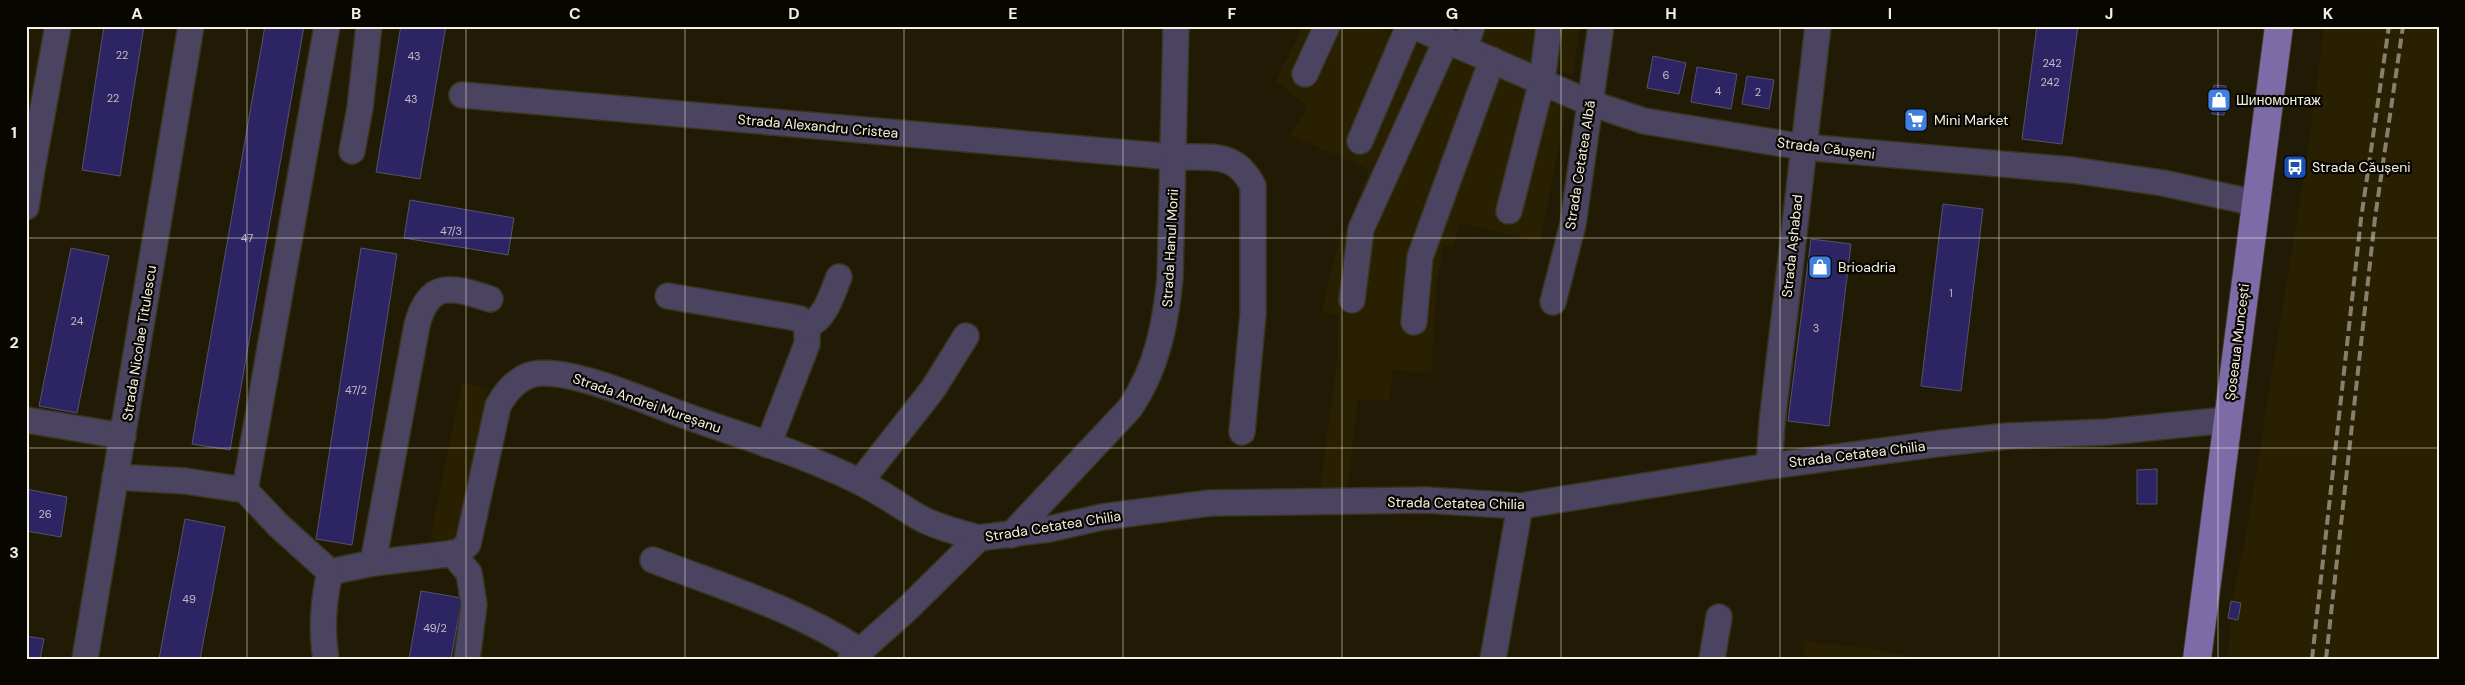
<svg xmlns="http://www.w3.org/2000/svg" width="2465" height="685" font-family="'DM Sans',sans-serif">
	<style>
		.built { fill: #282001 }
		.building { fill: #2d2463; stroke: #53536a }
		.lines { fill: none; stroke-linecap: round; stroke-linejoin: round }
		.minor-casing { stroke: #3a3520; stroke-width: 28 }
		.major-casing { stroke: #3a3520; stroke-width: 30 }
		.minor { stroke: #4b4461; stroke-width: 25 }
		.major { stroke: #7c6ba6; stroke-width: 28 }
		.rail { stroke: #86816e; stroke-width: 4; stroke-dasharray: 10 5; stroke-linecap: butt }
		.grid { fill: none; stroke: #f4f0e2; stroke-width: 1; stroke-opacity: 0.55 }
		.labels { text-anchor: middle; stroke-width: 4.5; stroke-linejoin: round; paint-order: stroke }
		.number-label { font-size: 11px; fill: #c2bdc2 }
		.poi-label { font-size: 14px; fill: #f4f0e2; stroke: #080601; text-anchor: start }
		.street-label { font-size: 14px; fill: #f4f0e2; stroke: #080601 }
		.neatline { fill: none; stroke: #f4f0e2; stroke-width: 2 }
		.grid-label { font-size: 16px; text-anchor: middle; font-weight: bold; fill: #f4f0e2 }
	</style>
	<rect width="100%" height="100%" fill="#211b05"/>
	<g class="built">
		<path d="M1303,26h69l161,66 35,9 -28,141 -80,-19 -6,23 -10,-1 -7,34 -6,94 -38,-3 -4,31 -31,-2 -11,94 -27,-3 17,-130 1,-44 -16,-4 19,-82 5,2 23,-63 -80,-34 19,-28 -32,-26z"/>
		<path d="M1437,26h143l-7,48 -19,-2 -44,-12z"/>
		<path d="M2324,26h115v633h-212l9,-82 7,-23 66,-411z"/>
		<path d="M462,383l26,5 -32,155 -26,-5z"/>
		<path d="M1803,641l70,8 48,10h-116z"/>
	</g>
	<g class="building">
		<path d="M104,26h40l-24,150 -38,-6z"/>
		<path d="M265,26h39l-74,424 -38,-6z"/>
		<path d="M401,26h45l-26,153 -44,-7z"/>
		<path d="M2037,26h41l-16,118 -40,-5z"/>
		<path d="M1653,56l33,7 -7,31 -32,-6z"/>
		<path d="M1697,67l40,7 -6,35 -40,-7z"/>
		<path d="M1747,76l27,4 -5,29 -27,-5z"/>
		<path d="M2214,85l12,1 -2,29 -12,-1z"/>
		<path d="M1908,113l17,2 -2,10 -16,-2z"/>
		<path d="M410,200l104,18 -6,37 -104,-17z"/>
		<path d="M1943,204l40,5 -22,182 -40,-5z"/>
		<path d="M1811,239l40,5 -22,182 -41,-5z"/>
		<path d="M71,248l38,8 -32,157 -38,-7z"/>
		<path d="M361,248l36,6 -45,291 -36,-6z"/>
		<path d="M2157,469v35h-20v-34z"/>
		<path d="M26,489l41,8 -6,40 -35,-6z"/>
		<path d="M185,519l40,8 -25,132h-41z"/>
		<path d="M421,591l41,7 -11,61h-42z"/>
		<path d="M2231,601l10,2 -3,17 -10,-2z"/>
		<path d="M26,636l18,3 -4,20h-14z"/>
	</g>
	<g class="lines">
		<g class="minor-casing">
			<g id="minor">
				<path d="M1413,26l177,77 54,18 159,26 269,23 91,13 93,20"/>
				<path d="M1465,48l7,-22"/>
				<path d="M1305,74l22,-48"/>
				<path d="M462,95l712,62c36,1 61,-7 79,29v128l-11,118"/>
				<path d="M1360,141l49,-115"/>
				<path d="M352,151l8,-43 9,-82"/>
				<path d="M26,174l5,1 27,-149"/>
				<path d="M26,207l5,-32"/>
				<path d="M1509,211l33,-130 7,-55"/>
				<path d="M668,296l123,21 9,2 7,7v18l-39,101"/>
				<path d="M1352,300l9,-71 85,-188"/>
				<path d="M1553,302l20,-78 28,-198"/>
				<path d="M1414,322l6,-65 72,-197"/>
				<path d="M807,326c19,-8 24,-30 32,-49"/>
				<path d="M26,420l97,16"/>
				<path d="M1769,466l3,-43 46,-397"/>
				<path d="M115,477l70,4 60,9 33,35 52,47 43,-9 75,-9 11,-2 9,-8 30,-138c7,-13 18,-26 32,-31 35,-11 121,29 156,41 58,21 118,38 174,66 21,10 41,25 62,37 18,9 38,14 57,19"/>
				<path d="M860,482l73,-93 33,-53"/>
				<path d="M245,490l82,-464"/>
				<path d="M1011,535l119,-127c27,-40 35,-82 40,-130l6,-252"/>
				<path d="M452,553l17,20 5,32 -7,54"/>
				<path d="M653,560c70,27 144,49 207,91"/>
				<path d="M373,563l44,-238c12,-46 35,-38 73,-26"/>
				<path d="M85,659l106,-633"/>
				<path d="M326,659c-5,-30 -3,-57 4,-87"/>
				<path d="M851,659l55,-49 73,-72 70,-9 53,-12 108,-14 216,-3 94,6 249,-40 174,-23 65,-7 99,-4 120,-12"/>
				<path d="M1493,659l27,-153"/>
				<path d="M1712,659l7,-42"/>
			</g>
		</g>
		<g class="major-casing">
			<path id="major" d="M2197,659l82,-633"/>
		</g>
		<use href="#minor" class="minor"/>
		<use href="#major" class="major"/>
		<g class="rail">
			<path d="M2312,659l49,-440 28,-193"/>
			<path d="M2326,659l49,-441 28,-192"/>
		</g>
	</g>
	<path class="grid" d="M247,26v633M466,26v633M685,26v633M904,26v633M1123,26v633M1342,26v633M1561,26v633M1780,26v633M1999,26v633M2218,26v633M26,238h2413M26,448h2413"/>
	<defs>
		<g id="shop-square" transform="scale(1.25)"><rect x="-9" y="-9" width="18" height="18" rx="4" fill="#3f7fe0" stroke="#080601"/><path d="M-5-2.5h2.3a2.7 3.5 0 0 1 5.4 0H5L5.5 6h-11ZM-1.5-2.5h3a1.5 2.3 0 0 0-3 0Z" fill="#fff"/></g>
		<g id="supermarket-square" transform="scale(1.25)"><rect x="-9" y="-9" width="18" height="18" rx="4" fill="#3f7fe0" stroke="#080601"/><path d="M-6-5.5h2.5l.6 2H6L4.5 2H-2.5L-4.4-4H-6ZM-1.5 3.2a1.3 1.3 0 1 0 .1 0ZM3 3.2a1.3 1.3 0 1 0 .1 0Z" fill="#fff"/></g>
		<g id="bus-square" transform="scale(1.25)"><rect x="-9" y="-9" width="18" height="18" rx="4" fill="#1a4fb4" stroke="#080601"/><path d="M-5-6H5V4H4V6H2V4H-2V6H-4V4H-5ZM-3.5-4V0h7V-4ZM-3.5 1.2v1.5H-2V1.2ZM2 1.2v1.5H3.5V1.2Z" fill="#fff"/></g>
	</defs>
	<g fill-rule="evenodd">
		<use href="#shop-square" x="2219" y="100"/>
		<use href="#supermarket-square" x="1916" y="120"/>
		<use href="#bus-square" x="2295" y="167"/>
		<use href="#shop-square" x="1820" y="267"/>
	</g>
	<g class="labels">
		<g class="number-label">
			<text x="122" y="59">22</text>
			<text x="414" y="60">43</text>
			<text x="2052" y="67">242</text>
			<text x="1666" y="79">6</text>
			<text x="2050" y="86">242</text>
			<text x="1718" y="95">4</text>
			<text x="1758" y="96">2</text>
			<text x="113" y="102">22</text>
			<text x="411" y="103">43</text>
			<text x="451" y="235">47/3</text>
			<text x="247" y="242">47</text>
			<text x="1951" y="297">1</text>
			<text x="77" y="325">24</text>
			<text x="1816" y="332">3</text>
			<text x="356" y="394">47/2</text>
			<text x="45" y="518">26</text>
			<text x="189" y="603">49</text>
			<text x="435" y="632">49/2</text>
		</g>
		<g class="poi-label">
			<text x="2236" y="105">Шиномонтаж</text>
			<text x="1934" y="125">Mini Market</text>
			<text x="2312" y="172">Strada Căușeni</text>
			<text x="1838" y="272">Brioadria</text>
		</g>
		<g class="street-label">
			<text transform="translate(818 126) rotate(5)" y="5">Strada Alexandru Cristea</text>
			<text transform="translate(1826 148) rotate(7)" y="5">Strada Căușeni</text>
			<text transform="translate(1580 165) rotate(-81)" y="5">Strada Cetatea Albă</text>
			<text transform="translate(1792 246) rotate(-84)" y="5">Strada Așhabad</text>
			<text transform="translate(1170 248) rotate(-87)" y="5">Strada Hanul Morii</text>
			<text transform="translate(2237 342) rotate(-83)" y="5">Șoseaua Muncești</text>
			<text transform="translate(139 343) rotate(-81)" y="5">Strada Nicolae Titulescu</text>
			<text transform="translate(647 403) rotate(19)" y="5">Strada Andrei Mureșanu</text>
			<text transform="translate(1857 454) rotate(-7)" y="5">Strada Cetatea Chilia</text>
			<text transform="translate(1456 503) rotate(1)" y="5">Strada Cetatea Chilia</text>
			<text transform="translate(1053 526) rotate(-9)" y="5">Strada Cetatea Chilia</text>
		</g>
	</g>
	<rect width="2465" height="685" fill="none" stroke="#080601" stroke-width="55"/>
	<rect x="28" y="28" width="2410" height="630" class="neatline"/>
	<g class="grid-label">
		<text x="137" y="19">A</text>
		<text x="356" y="19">B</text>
		<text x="575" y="19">C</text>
		<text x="794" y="19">D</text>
		<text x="1013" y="19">E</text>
		<text x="1232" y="19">F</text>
		<text x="1452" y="19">G</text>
		<text x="1671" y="19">H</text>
		<text x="1890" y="19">I</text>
		<text x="2109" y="19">J</text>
		<text x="2328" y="19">K</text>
		<text x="14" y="138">1</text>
		<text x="14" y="348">2</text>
		<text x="14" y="558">3</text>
	</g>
</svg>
